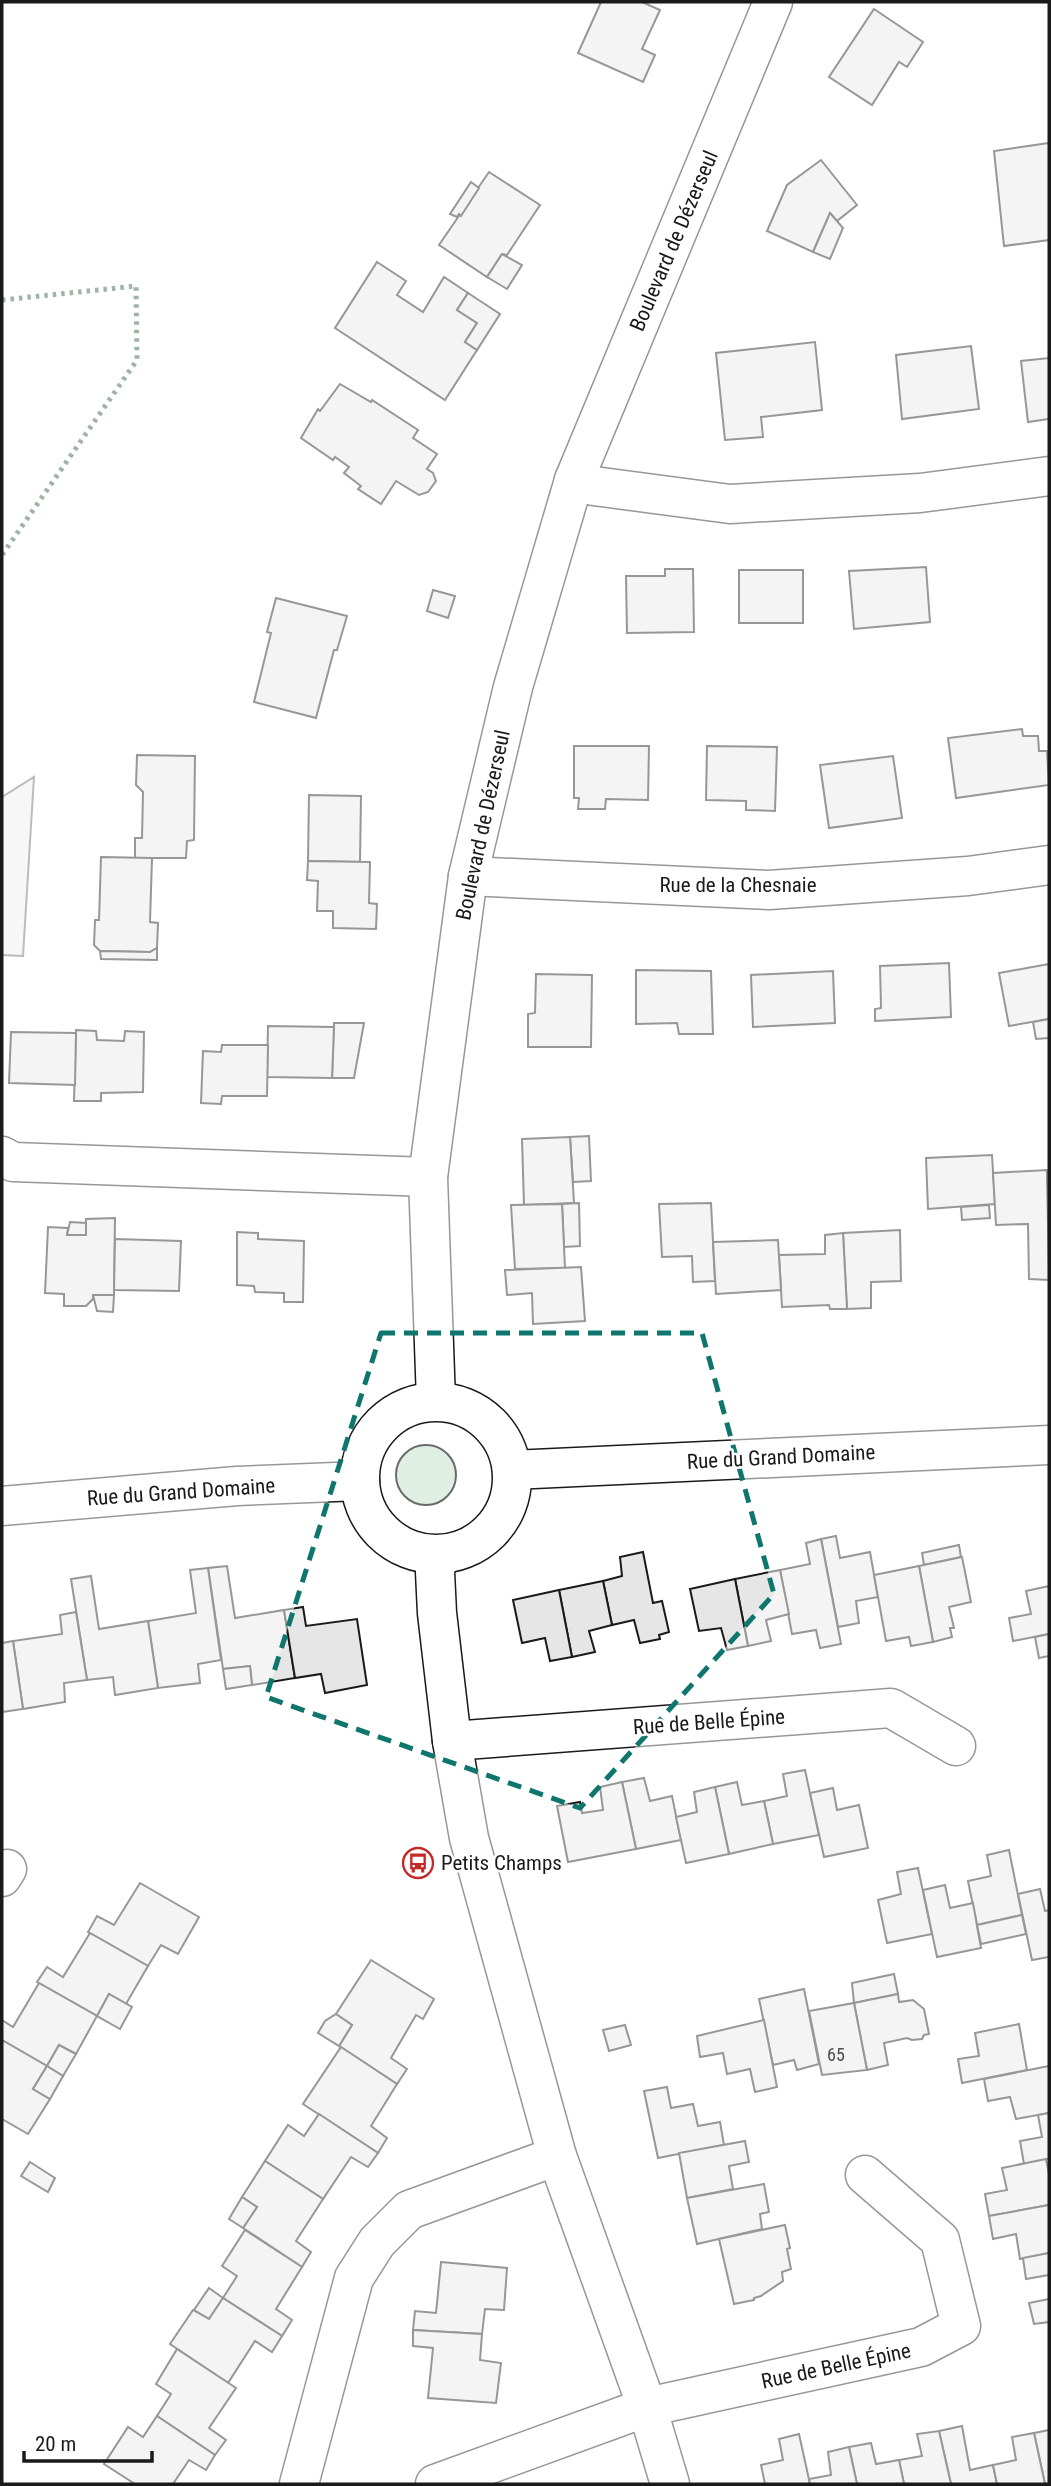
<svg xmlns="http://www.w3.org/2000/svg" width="1051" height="2486" font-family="'Roboto Condensed',sans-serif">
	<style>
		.green { fill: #e0efe3; stroke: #6a6a6a; stroke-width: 2 }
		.parking { fill: #ededed; stroke: #6a6a6a; stroke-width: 2 }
		.building { fill: #e6e6e6; stroke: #1a1a1a; stroke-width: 2 }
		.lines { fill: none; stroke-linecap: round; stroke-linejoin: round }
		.minor-casing { stroke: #1a1a1a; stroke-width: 41 }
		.tertiary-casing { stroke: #1a1a1a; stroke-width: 41 }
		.minor { stroke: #fff; stroke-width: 38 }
		.tertiary { stroke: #fff; stroke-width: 38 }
		.hedge { stroke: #2b5a34; stroke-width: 5; stroke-dasharray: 3.5 5; stroke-linecap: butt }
		.marked { fill: none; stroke: #0f766e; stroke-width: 5; stroke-dasharray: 14 9; stroke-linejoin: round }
		.labels { text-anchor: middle; stroke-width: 5; stroke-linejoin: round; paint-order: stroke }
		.number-label { font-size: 18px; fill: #4d4d4d }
		.street-label { font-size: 21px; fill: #1a1a1a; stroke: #fff }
		.poi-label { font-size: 21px; fill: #1a1a1a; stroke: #fff; text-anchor: start }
	</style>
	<rect width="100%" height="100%" fill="#fff"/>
	<circle class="green" cx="426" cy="1475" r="30"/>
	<path class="parking" d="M34,777l-11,179 -21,-1v-158z"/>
	<g class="building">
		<path d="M601,2h41l18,8 -18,39 13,6 -12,27 -65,-29z"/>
		<path d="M874,9l49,33 -16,25 -8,-5 -27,43 -43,-28z"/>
		<path d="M1049,143v97l-45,6 -10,-95z"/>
		<path d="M821,160l36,45 -20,16 -7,-8 -17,39 -46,-21 20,-46z"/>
		<path d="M489,172l51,33 -33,50 -5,-1 -15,23 -48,-32z"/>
		<path d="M471,182l8,6 -18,28 -2,-2 -2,3 -7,-3z"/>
		<path d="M830,213l13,15 -13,31 -17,-7z"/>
		<path d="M502,254l20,11 -15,24 -20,-12z"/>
		<path d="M377,262l29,19 -9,14 26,17 21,-35 24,16 -11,17 20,13 -12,19 12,8 -32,50 -110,-72z"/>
		<path d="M468,293l32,21 -23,36 -12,-8 12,-19 -20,-13z"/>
		<path d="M815,342l7,68 -61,7 2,20 -38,3 -9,-87z"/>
		<path d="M971,346l8,63 -77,10 -6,-64z"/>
		<path d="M1049,358v61l-21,3 -7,-61z"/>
		<path d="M340,384l31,18 1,-2 46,30 -5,8 24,16 -10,15 6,4 3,8 -8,11 -9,3 -23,-14 -15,23 -23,-15 3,-3 -17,-13 5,-6 -14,-10 -2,3 -32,-22 17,-29 2,2z"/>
		<path d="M926,567l4,55 -76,7 -5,-58z"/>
		<path d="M665,569h28l1,63 -67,1 -1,-57h39z"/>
		<rect x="739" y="570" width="64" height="53"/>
		<path d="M433,590l22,6 -7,22 -21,-7z"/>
		<path d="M276,598l71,18 -10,34h-3l-18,68 -62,-16 17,-69 -4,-1z"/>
		<path d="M1022,729l1,7h15l1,15h8l2,34 -93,13 -8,-60z"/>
		<path d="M574,746h75l-1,54 -42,-1 -1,10h-27l1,-11h-5z"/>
		<path d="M707,746l70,1 -2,64 -29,-1v-9l-40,-1z"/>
		<path d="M137,755l58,1 -1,84 -7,1 -1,17h-51v-20h7l1,-46 -7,-7z"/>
		<path d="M893,756l9,62 -73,10 -9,-63z"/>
		<path d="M309,795l52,1 -1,66 -52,-1z"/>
		<path d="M101,857l51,1 -2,64 8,1 -1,25 -7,4 -50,-1 -6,-6 1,-25h4z"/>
		<path d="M308,861l62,1 -1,41 8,1 -1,25 -43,-1v-17h-16l1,-30 -11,-1z"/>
		<path d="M157,948v12l-56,-1 -1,-8 50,1z"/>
		<path d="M949,963l2,54 -76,4v-12l6,-1 -1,-42z"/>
		<path d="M1049,964v55l-40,7 -10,-53z"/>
		<path d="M636,970l75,1 2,63h-34l-2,-11 -41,1z"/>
		<path d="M833,971l2,52 -82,4 -2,-52z"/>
		<path d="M536,974l56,1 -1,72h-63v-33l7,-1z"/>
		<path d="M1049,1019v19l-13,1 -3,-17z"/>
		<path d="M334,1023h30l-10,55h-22z"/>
		<path d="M268,1026l66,1 -2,51 -65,-1z"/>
		<path d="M76,1030l20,1 1,9 27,1 1,-10 19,1 -1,60 -42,1v8h-27z"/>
		<path d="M11,1032l65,1 -1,52 -66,-2z"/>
		<path d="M222,1045h46l-1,51h-45l-1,8 -20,-1 2,-52 18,1z"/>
		<path d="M589,1136l2,45 -18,1 -3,-45z"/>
		<path d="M570,1137l4,66 -50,2 -2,-66z"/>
		<path d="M992,1155l3,49 -67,5 -2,-51z"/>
		<path d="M1047,1170l2,110 -20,-1 -1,-55 -32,1 -3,-52z"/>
		<path d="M1047,1170h2v50z"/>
		<path d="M579,1203l1,43 -16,1 -2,-43z"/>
		<path d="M711,1203l4,78 -22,1 -1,-26 -30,1 -3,-53z"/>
		<path d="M562,1204l3,64 -50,1 -4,-64z"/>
		<path d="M989,1205l1,13 -28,2 -1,-13z"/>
		<path d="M115,1218l-1,77h-21v4l-7,7h-22v-12l-19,-1 3,-66 20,1 -1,7h19v-16z"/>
		<path d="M70,1222l16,1v12h-19z"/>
		<path d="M900,1230l1,51 -30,1v26l-24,1 -4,-76z"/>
		<path d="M237,1232l21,1v6l46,2 -1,61h-19v-9l-29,-1 -1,-6 -17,-1z"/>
		<path d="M843,1233l4,76h-17l-1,-4 -47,2 -3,-52 46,-1v-19z"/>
		<path d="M115,1239l66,2 -2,50 -65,-1z"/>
		<path d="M778,1240l3,50 -65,4 -3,-52z"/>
		<path d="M581,1267l4,54 -52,3 -1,-31 -25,2 -2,-25z"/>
		<path d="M93,1295h21l-1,17 -16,-1z"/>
		<path d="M836,1536l4,22 30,-6 8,45 -22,4 3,22 -21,4 -17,-88z"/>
		<path d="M821,1539l20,105 -21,4 -4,-18 -24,4 -12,-64 30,-6 -4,-21z"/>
		<path d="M959,1545l2,12 -37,8 -2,-12z"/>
		<path d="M643,1552l10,51 9,-2 7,31 -10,3 1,4 -20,4 -6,-23 -22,5 -9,-44 19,-5 -2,-19z"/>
		<path d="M962,1557l9,45 -22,5 5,21h-4l2,9 -19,5 -14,-76z"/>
		<path d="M227,1566l8,52 49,-8 11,68 -43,7 -2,-19 -27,3 -15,-101z"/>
		<path d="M919,1566l14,76 -22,4 -2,-9 -23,4 -12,-66z"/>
		<path d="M208,1568l13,92 -23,4 2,19 -42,5 -10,-67 48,-8 -6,-43z"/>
		<path d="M780,1570l9,44 -23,6 5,21 -23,5 -13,-67z"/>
		<path d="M91,1576l8,53 49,-8 10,67 -43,7 -2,-18 -26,3 -16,-101z"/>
		<path d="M735,1579l13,67 -21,4 -6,-22 -22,3 -9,-42z"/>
		<path d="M603,1581l9,44 -23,6 6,21 -23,5 -13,-67z"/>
		<path d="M1049,1586v48l-36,7 -4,-23 22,-4 -5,-23z"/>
		<path d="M559,1590l13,67 -22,4 -5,-23 -23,5 -9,-43z"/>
		<path d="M303,1607l3,19 51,-7 10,66 -42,8 -4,-19 -26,4 -11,-68z"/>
		<path d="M76,1612l11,68 -23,3 1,19 -42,7 -10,-68 49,-7 -2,-19z"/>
		<path d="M1049,1634v22l-10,2 -4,-21z"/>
		<path d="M13,1641l10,68 -21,3v-69z"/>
		<path d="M250,1666l2,19 -26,4 -3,-20z"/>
		<path d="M805,1770l14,65 -46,9 -9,-43 23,-5 -4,-22z"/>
		<path d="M644,1778l6,23 22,-5 9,44 -45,9 -14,-67z"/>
		<path d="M622,1782l14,67 -68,13 -11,-56 23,-4 2,11 21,-3 -3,-23z"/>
		<path d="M737,1782l5,23 22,-4 9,43 -44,10 -14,-67z"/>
		<path d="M715,1787l14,67 -43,9 -10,-46 21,-5 -3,-20z"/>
		<path d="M833,1788l4,22 22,-5 9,43 -44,9 -14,-64z"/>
		<path d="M1009,1850l13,65 -45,10 -9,-44 23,-5 -4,-21z"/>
		<path d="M918,1868l14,66 -45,9 -9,-43 23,-6 -4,-22z"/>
		<path d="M140,1883l59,34 -21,37 -17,-9 -13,21 -60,-34 9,-16 17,9z"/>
		<path d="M945,1885l5,23 23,-5 8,45 -44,9 -14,-67z"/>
		<path d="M1040,1889l5,22 4,-1v47l-17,3 -14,-66z"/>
		<path d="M1022,1915l4,19 -45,10 -4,-19z"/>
		<path d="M90,1933l58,33 -22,38 -17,-10 -12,22 -60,-34 10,-15 16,10z"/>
		<path d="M371,1960l63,39 -11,20 -7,-4 -25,43 16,11 -10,15 -58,-38 13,-21 -16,-11z"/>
		<path d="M894,1974l4,20 -44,9 -2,-20z"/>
		<path d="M39,1983l58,33 -21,38 -17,-9 -12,21 -45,-26v-20l11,7z"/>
		<path d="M804,1989l15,75 -22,6 -3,-10 -21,5 -14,-66z"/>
		<path d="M109,1994l23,13 -12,22 -23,-13z"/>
		<path d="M898,1994l1,8 14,-2 11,9 5,25 -5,1 -2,4 -10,1 -5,-2 -23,5 4,22 -21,5 -13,-67z"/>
		<path d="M854,2003l13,67 -45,5 -13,-64z"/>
		<path d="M336,2014l16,11 -13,21 -21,-13 7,-12z"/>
		<path d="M764,2020l13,67 -22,5 -5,-23 -23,5 -4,-21 -23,4 -3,-21z"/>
		<path d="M1019,2024l8,46 -65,13 -4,-24 21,-3 -4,-23z"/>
		<path d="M625,2025l6,20 -22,6 -6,-21z"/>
		<path d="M2,2040l45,26 -14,23 17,10 -22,35 -26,-15z"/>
		<path d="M59,2045l17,9 -13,22 -16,-10z"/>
		<path d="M341,2047l56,37 -26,42 16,12 -9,15 -75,-49z"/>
		<path d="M47,2066l16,10 -13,23 -17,-10z"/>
		<path d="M1049,2066v47l-33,6 -6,-22 -22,4 -4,-22z"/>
		<path d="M667,2087l4,21 22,-4 5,22 22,-4 4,23 -66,13 -14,-67z"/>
		<path d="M1049,2113v46l-25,5 -4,-23 22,-4 -4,-22z"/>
		<path d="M319,2114l59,39 -10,14 -17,-10 -28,42 -58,-38 23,-36 16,11z"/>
		<path d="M745,2141l4,21 -20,4 4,23 -46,9 -8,-45z"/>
		<path d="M1046,2159l3,15v31l-60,11 -4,-22 22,-4 -5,-22z"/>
		<path d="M265,2161l58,38 -27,42 15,11 -9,15 -59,-39 14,-21 -15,-10z"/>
		<path d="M30,2162l25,16 -7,14 -27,-16z"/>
		<path d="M764,2184l5,28 -9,2 2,15 -65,15 -10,-46z"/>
		<path d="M242,2197l15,10 -14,21 -14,-9z"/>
		<path d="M1049,2205v48l-29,6 -4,-25 -23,5 -4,-23z"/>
		<path d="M785,2225l5,23 -3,1 4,20 -9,3 1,9 -22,15 -7,2v2l-20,4 -15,-65z"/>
		<path d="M245,2230l57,37 -26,42 16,11 -10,16 -59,-38 14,-22 -15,-10z"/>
		<path d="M1049,2253v22l-23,4 -3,-21z"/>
		<path d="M441,2262l66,6 -3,42 -19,-1 -3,25 -69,-4 2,-19 21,2z"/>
		<path d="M209,2288l14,10 -14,21 -15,-9z"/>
		<path d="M223,2298l59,38 -10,16 -17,-11 -27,42 -58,-39 23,-34 16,9z"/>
		<path d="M1049,2299v23l-15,2 -5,-21z"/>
		<path d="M413,2330l69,4 -2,26 21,3 -5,40 -68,-5 5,-50 -20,-2z"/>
		<path d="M177,2349l59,39 -27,40 17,12 -11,15 -58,-39 14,-22 -15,-10z"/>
		<path d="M157,2416l58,39 -9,15 -17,-10 -16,24h-38l-31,-20 24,-37 15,10z"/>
		<path d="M962,2426l8,44 23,-5 4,19h-46l-12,-53z"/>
		<path d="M1049,2430v54h-4l-11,-51z"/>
		<path d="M939,2431l12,53h-47l-5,-24 23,-4 -5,-22z"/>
		<path d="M1034,2433l11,51h-48l-4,-19 23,-5 -4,-23z"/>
		<path d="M799,2434l11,50h-45l-4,-19 22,-5 -4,-21z"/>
		<path d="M871,2443l5,21 23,-4 5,24h-47l-8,-37z"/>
		<path d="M849,2447l8,37h-47l-1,-5 22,-4 -3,-23z"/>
	</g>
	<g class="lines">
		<g class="minor-casing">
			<g id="minor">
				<path d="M574,480l20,6 136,18 190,-11 129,-17"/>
				<path d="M468,876l301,14 199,-14 81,-11"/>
				<path d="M2,1156l11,6 415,15"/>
				<path d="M512,1470l537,-25"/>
				<path d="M2,1506l235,-20 123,-5"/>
				<path d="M452,1741l439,-33 65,38"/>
				<path d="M2,1877l5,-8"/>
				<path d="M299,2484l55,-206 23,-36 32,-32 148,-54"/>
				<path d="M435,2484l212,-77 274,-60 40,-21 -21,-86 -75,-65"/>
			</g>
		</g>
		<g class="tertiary-casing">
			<g id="tertiary">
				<path d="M436,1401l-8,-224 40,-301 45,-189 61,-207 199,-478"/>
				<circle cx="436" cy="1478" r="76"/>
				<path d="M438,1555l-3,17 2,41 15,128 17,97 88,318 90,251 23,77"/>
			</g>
		</g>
		<use href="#minor" class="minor"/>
		<use href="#tertiary" class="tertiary"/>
		<path class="hedge" d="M2,300l134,-14 1,74 -135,195"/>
	</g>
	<path d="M0 0H1051V2486H0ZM381,1333h321l72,261 -194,214 -314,-111z" fill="#fff" fill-opacity=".55" fill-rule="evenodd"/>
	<path class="marked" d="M381,1333h321l72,261 -194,214 -314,-111z"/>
	<defs>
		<g id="bus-ring" transform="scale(1.575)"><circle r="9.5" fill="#fff" stroke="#c62828" stroke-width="1.5"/><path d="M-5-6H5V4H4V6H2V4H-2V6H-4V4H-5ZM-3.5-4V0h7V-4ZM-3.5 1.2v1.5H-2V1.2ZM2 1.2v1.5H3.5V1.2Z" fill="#c62828"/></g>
	</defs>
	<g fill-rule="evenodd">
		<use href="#bus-ring" x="418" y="1863"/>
	</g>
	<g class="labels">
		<g class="number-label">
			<text x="836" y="2061">65</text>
		</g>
		<g class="street-label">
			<text transform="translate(674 241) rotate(-67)" y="7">Boulevard de Dézerseul</text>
			<text transform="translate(483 825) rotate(-78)" y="7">Boulevard de Dézerseul</text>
			<text x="738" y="892">Rue de la Chesnaie</text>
			<text transform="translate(781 1457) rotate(-3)" y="7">Rue du Grand Domaine</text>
			<text transform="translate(181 1492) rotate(-4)" y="7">Rue du Grand Domaine</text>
			<text transform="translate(709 1722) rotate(-4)" y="7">Rue de Belle Épine</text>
			<text transform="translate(836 2366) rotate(-12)" y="7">Rue de Belle Épine</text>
		</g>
		<g class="poi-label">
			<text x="441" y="1870">Petits Champs</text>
		</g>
	</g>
	<rect width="1051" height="2486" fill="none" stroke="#1a1a1a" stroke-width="7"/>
	<path d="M24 2451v10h128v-10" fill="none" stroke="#1a1a1a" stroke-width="3.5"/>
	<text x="35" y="2451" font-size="21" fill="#1a1a1a" stroke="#ffffff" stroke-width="5" paint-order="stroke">20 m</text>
</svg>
